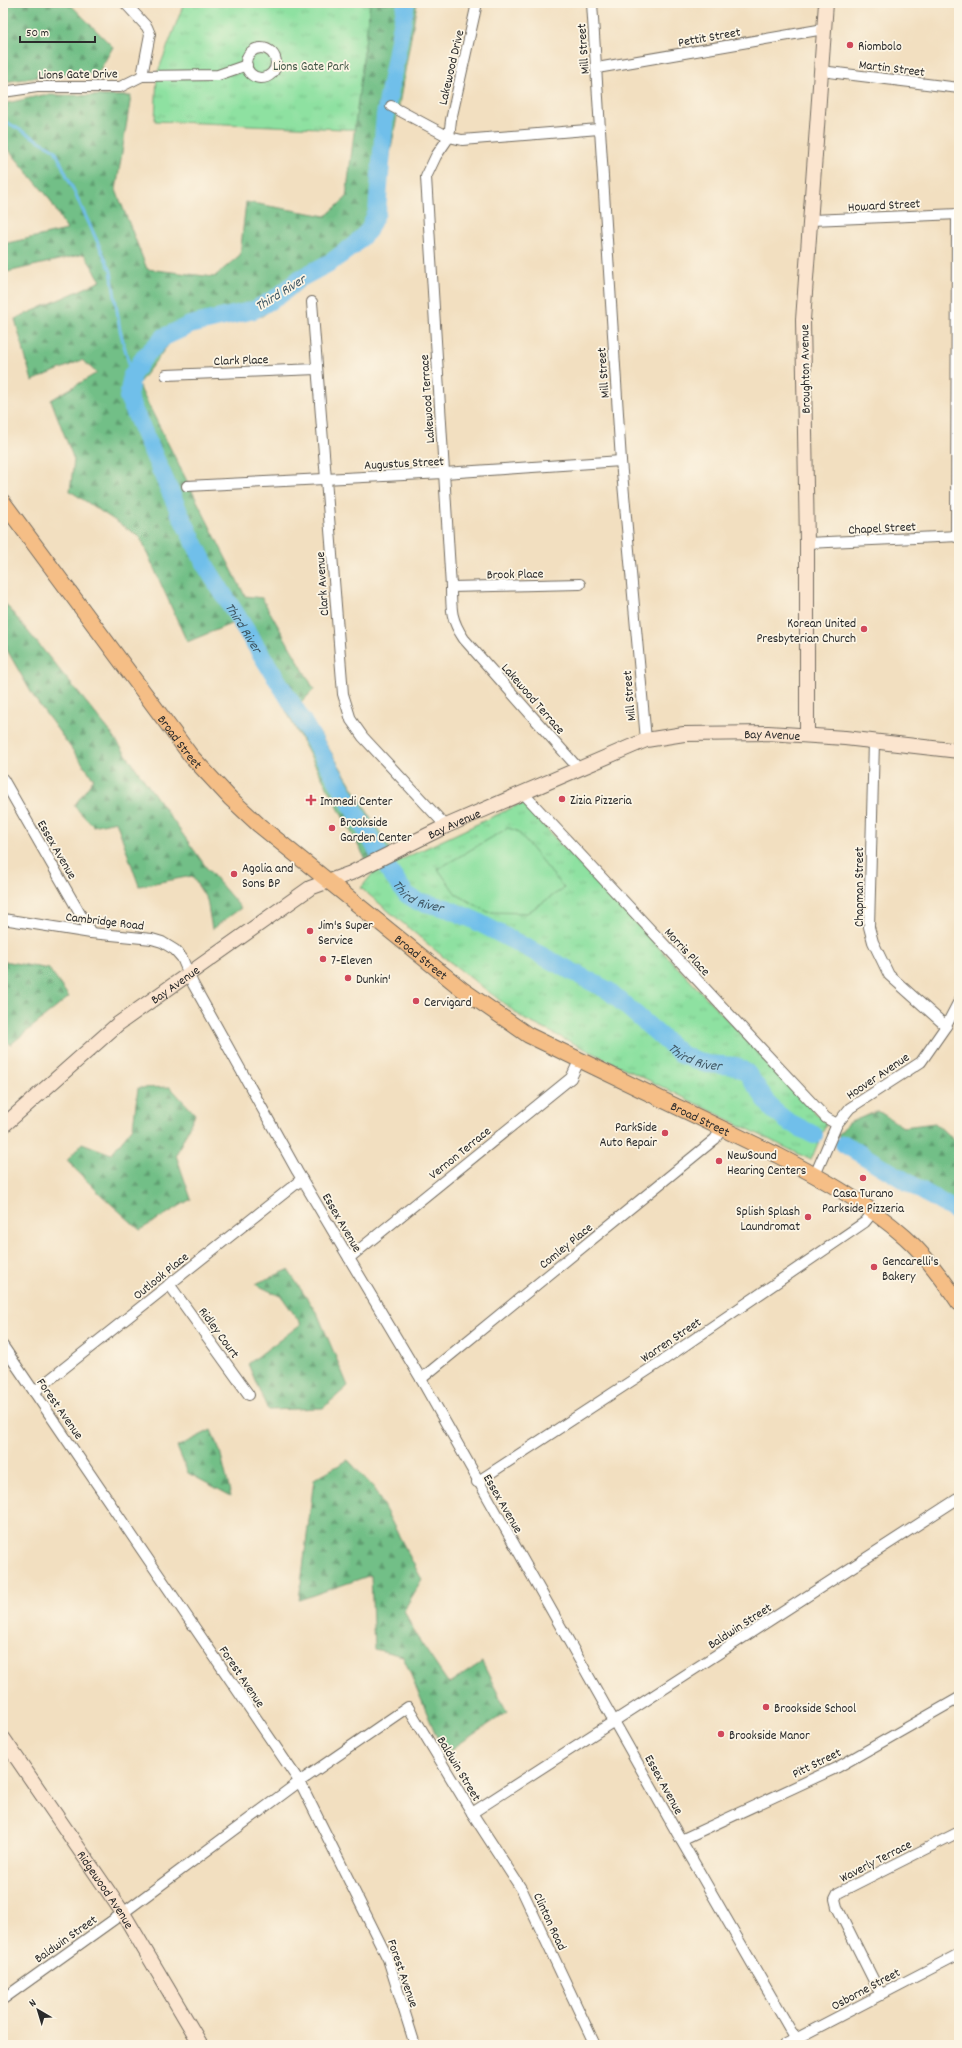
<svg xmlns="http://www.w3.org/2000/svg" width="962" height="2048" font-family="Dekko,sans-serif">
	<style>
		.grass { fill: url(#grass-tufts); stroke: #5c8666 }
		.forest { fill: url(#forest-firs); stroke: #4e7559 }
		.pitch { fill: #8ee1a1; stroke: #5c8666 }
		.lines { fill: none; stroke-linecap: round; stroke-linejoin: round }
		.stream { stroke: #6fbfea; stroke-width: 3 }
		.river { stroke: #6fbfea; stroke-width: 18 }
		.street-casing { stroke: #716a5f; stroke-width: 12 }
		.secondary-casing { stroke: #716a5f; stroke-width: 16 }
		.primary-casing { stroke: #716a5f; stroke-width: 17 }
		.street { stroke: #fff; stroke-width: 10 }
		.secondary { stroke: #fbe5cf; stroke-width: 14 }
		.primary { stroke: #f5be86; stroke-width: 15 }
		.poi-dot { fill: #d1495b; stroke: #fcf5e5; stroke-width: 1.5 }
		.labels { text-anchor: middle; stroke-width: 3.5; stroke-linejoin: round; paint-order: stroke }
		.street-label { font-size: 13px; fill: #2b2b2b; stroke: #fcf5e5 }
		.poi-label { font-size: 13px; fill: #2b2b2b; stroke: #fcf5e5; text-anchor: start }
		.park-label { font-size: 13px; fill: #445848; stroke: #fcf5e5 }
		.water-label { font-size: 14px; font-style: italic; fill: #3f5764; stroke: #fcf5e5 }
	</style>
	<defs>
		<pattern id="grass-tufts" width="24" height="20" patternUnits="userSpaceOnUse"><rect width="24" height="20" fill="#8ee1a1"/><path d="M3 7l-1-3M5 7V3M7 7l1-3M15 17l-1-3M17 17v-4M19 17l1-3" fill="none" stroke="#7bc18b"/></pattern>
		<pattern id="forest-firs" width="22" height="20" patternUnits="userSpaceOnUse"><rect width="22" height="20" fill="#72bf87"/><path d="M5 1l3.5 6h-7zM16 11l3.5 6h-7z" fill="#5e9b6f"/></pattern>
	</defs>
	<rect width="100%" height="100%" fill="#fcf5e5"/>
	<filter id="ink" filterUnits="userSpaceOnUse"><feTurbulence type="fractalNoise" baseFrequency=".025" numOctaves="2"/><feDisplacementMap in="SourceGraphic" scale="8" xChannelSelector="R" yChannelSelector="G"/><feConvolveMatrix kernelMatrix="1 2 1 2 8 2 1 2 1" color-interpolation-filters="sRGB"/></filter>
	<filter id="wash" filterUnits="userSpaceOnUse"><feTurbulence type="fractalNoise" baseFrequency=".012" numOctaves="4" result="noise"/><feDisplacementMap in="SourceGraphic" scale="16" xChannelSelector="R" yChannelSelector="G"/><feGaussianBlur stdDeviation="0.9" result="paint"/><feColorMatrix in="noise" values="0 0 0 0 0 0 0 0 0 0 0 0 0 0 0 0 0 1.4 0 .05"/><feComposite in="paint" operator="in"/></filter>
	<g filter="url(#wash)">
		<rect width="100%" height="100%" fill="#f2dfc0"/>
		<g class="grass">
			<path d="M184,3h199l-16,127 -212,-9 2,-47z"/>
			<path d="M522,803l304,321 -15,36 -287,-141 -83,-64 -80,-67 12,-15z"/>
		</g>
		<g class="forest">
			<path d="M3,3h66l44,44 -16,28 -27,-2 -67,9z"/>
			<path d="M370,3h47l-41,231 -114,82 -87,20 -37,48 107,212 17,2 52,91 -13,14 97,159 -25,11 -135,-252 -51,21 -47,-105 -70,-46 4,-31 -23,-60 46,-27 -15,-13 -50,21 -17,-62 86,-38 -17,-27 -81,19v-29l64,-14 -18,-32 -46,-55v-39l40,-9 88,1 -15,94 31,79 67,8 26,-22 6,-53 80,14 20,-18z"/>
			<path d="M3,601l105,128 98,138 35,41 -29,21 -5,-29 -15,-24 -53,10 -23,-65 -23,5 -19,-20 20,-27 -59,-80 -32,-56z"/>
			<path d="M3,961l46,8 20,28 -59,48 -7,-7z"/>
			<path d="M170,1087l25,27 -19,41 15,44 -51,31 -41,-37 -32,-32 15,-18 29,11 22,-27 5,-39z"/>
			<path d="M878,1111l25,16 32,-4 21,19 3,6v68l-111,-64 -10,-17 10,-12z"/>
			<path d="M288,1270l30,45 30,71 -25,22 -55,2 -20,-46 53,-40 -19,-27 -27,-13z"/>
			<path d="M211,1430l9,21 11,45 -43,-23 -11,-26z"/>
			<path d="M348,1460l26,28 48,92 -18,30 11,24 34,50 33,-22 25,50 -63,42 -41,-98 -29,-7 -3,-74 -72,25 15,-121z"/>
		</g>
		<path class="pitch" d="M508,828l9,3 47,57 -37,25 -39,-1 -32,-18 -18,-25z"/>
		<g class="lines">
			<path class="stream" d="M3,120l52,30 56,121 9,59 12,45"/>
			<g class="river">
				<path id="s1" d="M406,3l-21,112 -8,97 -9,19 -15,15 -22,16 -32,17 -20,17 -25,14 -64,15 -26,12 -19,19 -13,19 -4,22 53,119 26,52 91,145 93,161 15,20 11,7 29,7 28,12 135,71 73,64 24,9 30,2 11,7 26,37 14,11 27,14"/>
				<path d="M844,1144l115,69"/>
			</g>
		</g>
	</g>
	<g filter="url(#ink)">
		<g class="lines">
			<g class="street-casing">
				<g id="street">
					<path d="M125,3l22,24 3,7 -8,42"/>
					<path d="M592,3l29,458 25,279"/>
					<circle cx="261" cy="63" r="15"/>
					<path d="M597,68l227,-39"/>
					<path d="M821,71l138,17"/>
					<path d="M3,92l34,-5h83l22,-11 76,-1 29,-10"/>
					<path d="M391,106l58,31 2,-17 26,-117"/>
					<path d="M811,220l148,-6"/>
					<path d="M312,302l31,392 8,26 12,17 83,89"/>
					<path d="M166,375l151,-6"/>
					<path d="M187,486l257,-13 177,-12"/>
					<path d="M956,537l1,-323"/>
					<path d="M807,543l152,-7"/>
					<path d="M451,587l129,-3"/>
					<path d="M874,742l-5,185 4,15 16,33 57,51"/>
					<path d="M579,769l-115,-130c-13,-19 -13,-29 -13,-52l-25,-410 10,-21 13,-19 13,3 137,-11"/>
					<path d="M3,779l88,154"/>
					<path d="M523,793l303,325 11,6"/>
					<path d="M3,919l88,14 61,6 10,3 13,8 7,8 11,26 104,187 124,208 260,461 118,205"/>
					<path d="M815,1175l22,-51 13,-16 71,-46 25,-36 13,-25"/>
					<path d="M349,1258l222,-180 8,-17"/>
					<path d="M169,1284l80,111"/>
					<path d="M3,1346l298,438 87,175 27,86"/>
					<path d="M421,1379l294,-240 7,-11"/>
					<path d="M34,1392l268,-213"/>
					<path d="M477,1482l188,-123 200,-137 8,-10"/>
					<path d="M472,1813l487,-315"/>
					<path d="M681,1840l157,-73 121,-69"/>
					<path d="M881,1995l-44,-88 -2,-8 3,-6 121,-61"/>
					<path d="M3,1999l120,-86 176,-131 109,-75 64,106 50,77 73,155"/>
					<path d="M784,2045l175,-91"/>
				</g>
			</g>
			<g class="secondary-casing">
				<g id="secondary">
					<path d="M807,735v-192l-4,-223 23,-317"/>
					<path id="s2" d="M3,1126l115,-102 192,-136 41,-15 95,-47 200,-86 38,-6 84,-1 77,5 114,13"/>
					<path id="s3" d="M3,1738l120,175 78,132"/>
				</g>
			</g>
			<g class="primary-casing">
				<g id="primary">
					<path id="s4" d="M3,502l188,254 39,42 29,27 204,165 65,45 249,120c44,23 90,48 128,82 18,16 40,45 54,66"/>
				</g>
			</g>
			<use href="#street" class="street"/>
			<use href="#secondary" class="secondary"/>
			<use href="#primary" class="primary"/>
		</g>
	</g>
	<g class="poi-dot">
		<circle cx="850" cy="45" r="4"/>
		<circle cx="864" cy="629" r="4"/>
		<circle cx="562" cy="799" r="4"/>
		<path d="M309 794h4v4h4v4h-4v4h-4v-4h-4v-4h4z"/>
		<circle cx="332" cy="828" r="4"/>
		<circle cx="234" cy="874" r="4"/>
		<circle cx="310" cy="931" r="4"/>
		<circle cx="323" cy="959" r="4"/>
		<circle cx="348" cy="978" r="4"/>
		<circle cx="416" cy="1001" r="4"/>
		<circle cx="665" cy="1133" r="4"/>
		<circle cx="719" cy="1161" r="4"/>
		<circle cx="863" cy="1178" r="4"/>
		<circle cx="808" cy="1217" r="4"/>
		<circle cx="874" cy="1267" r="4"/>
		<circle cx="766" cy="1707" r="4"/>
		<circle cx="721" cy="1734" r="4"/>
	</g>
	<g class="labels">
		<g class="street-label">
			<text transform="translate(709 36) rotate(-10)" y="5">Pettit Street</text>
			<text transform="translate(582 49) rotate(-94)" y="5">Mill Street</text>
			<text transform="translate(450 67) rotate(-77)" y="5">Lakewood Drive</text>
			<text transform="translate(892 67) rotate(7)" y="5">Martin Street</text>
			<text transform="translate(78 73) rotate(-1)" y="5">Lions Gate Drive</text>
			<text transform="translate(884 204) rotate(-3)" y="5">Howard Street</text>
			<text transform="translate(241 359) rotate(-2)" y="5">Clark Place</text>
			<text transform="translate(804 369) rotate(-91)" y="5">Broughton Avenue</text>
			<text transform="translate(602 373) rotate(-94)" y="5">Mill Street</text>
			<text transform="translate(426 399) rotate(-94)" y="5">Lakewood Terrace</text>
			<text transform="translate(404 462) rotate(-3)" y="5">Augustus Street</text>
			<text transform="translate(882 527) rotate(-3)" y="5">Chapel Street</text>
			<text transform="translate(515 573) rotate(-1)" y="5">Brook Place</text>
			<text transform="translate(321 584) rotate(-94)" y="5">Clark Avenue</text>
			<text transform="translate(628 696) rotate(-95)" y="5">Mill Street</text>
			<text transform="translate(534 698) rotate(49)" y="5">Lakewood Terrace</text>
			<text dy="5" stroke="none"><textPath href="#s2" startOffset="883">Bay Avenue</textPath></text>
			<text dy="5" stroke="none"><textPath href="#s4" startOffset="298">Broad Street</textPath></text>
			<text dy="5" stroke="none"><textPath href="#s2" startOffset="547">Bay Avenue</textPath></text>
			<text transform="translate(58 849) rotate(60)" y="5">Essex Avenue</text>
			<text transform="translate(858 887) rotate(-90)" y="5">Chapman Street</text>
			<text transform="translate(105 920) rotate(7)" y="5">Cambridge Road</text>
			<text transform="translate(688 951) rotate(47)" y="5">Morris Place</text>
			<text dy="5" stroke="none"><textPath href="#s4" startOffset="622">Broad Street</textPath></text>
			<text dy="5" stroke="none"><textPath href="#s2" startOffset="223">Bay Avenue</textPath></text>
			<text transform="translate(877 1075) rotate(-34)" y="5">Hoover Avenue</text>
			<text dy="5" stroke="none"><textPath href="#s4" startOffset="946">Broad Street</textPath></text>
			<text transform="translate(459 1152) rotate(-39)" y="5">Vernon Terrace</text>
			<text transform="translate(343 1222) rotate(60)" y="5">Essex Avenue</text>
			<text transform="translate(565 1245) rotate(-39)" y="5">Comley Place</text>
			<text transform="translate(160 1275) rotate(-39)" y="5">Outlook Place</text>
			<text transform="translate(220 1332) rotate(54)" y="5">Ridley Court</text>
			<text transform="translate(670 1339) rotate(-34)" y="5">Warren Street</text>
			<text transform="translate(61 1408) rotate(55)" y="5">Forest Avenue</text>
			<text transform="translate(504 1503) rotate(60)" y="5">Essex Avenue</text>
			<text transform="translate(739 1625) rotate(-33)" y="5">Baldwin Street</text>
			<text transform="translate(243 1676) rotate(56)" y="5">Forest Avenue</text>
			<text transform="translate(816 1762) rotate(-26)" y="5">Pitt Street</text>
			<text transform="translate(460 1768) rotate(59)" y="5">Baldwin Street</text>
			<text transform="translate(665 1784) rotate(61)" y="5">Essex Avenue</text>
			<text transform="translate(875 1860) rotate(-27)" y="5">Waverly Terrace</text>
			<text dy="5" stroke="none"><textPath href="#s3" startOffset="183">Ridgewood Avenue</textPath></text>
			<text transform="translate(551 1921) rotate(65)" y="5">Clinton Road</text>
			<text transform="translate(65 1938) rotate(-35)" y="5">Baldwin Street</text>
			<text transform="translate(404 1973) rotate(71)" y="5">Forest Avenue</text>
			<text transform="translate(865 1988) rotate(-28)" y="5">Osborne Street</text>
		</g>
		<g class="poi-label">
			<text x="858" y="50">Riombolo</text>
			<text x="856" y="627" text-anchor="end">Korean United<tspan x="856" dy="15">Presbyterian Church</tspan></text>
			<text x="570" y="804">Zizia Pizzeria</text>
			<text x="320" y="805">Immedi Center</text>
			<text x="340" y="826">Brookside<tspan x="340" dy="15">Garden Center</tspan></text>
			<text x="242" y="872">Agolia and<tspan x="242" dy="15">Sons BP</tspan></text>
			<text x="318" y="929">Jim's Super<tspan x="318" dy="15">Service</tspan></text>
			<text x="331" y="964">7-Eleven</text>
			<text x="356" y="983">Dunkin'</text>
			<text x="424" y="1006">Cervigard</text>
			<text x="657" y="1131" text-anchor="end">ParkSide<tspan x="657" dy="15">Auto Repair</tspan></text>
			<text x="727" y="1159">NewSound<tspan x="727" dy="15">Hearing Centers</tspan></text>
			<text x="863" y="1197" text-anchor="middle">Casa Turano<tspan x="863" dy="15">Parkside Pizzeria</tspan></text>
			<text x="800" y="1215" text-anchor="end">Splish Splash<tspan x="800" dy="15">Laundromat</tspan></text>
			<text x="882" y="1265">Gencarelli's<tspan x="882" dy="15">Bakery</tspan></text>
			<text x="774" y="1712">Brookside School</text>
			<text x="729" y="1739">Brookside Manor</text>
		</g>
		<g class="park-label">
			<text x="311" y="70">Lions Gate Park</text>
		</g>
		<g class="water-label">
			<text transform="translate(280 292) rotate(-32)" y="5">Third River</text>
			<text dy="5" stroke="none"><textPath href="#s1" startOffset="797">Third River</textPath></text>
			<text dy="5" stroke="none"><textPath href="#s1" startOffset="1121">Third River</textPath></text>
			<text dy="5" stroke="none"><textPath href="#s1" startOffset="1445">Third River</textPath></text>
		</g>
	</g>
	<rect width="962" height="2048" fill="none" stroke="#fcf5e5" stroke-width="16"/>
	<g transform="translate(38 2010) rotate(322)" stroke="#fcf5e5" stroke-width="3" paint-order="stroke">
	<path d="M0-3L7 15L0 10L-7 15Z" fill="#2b2b2b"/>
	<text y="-6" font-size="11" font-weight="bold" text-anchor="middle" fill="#2b2b2b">N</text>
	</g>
	<path d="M20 36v6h75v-6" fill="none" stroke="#2b2b2b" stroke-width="2"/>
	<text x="26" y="36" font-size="12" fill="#2b2b2b" stroke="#fcf5e5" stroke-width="3" paint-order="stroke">50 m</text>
</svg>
